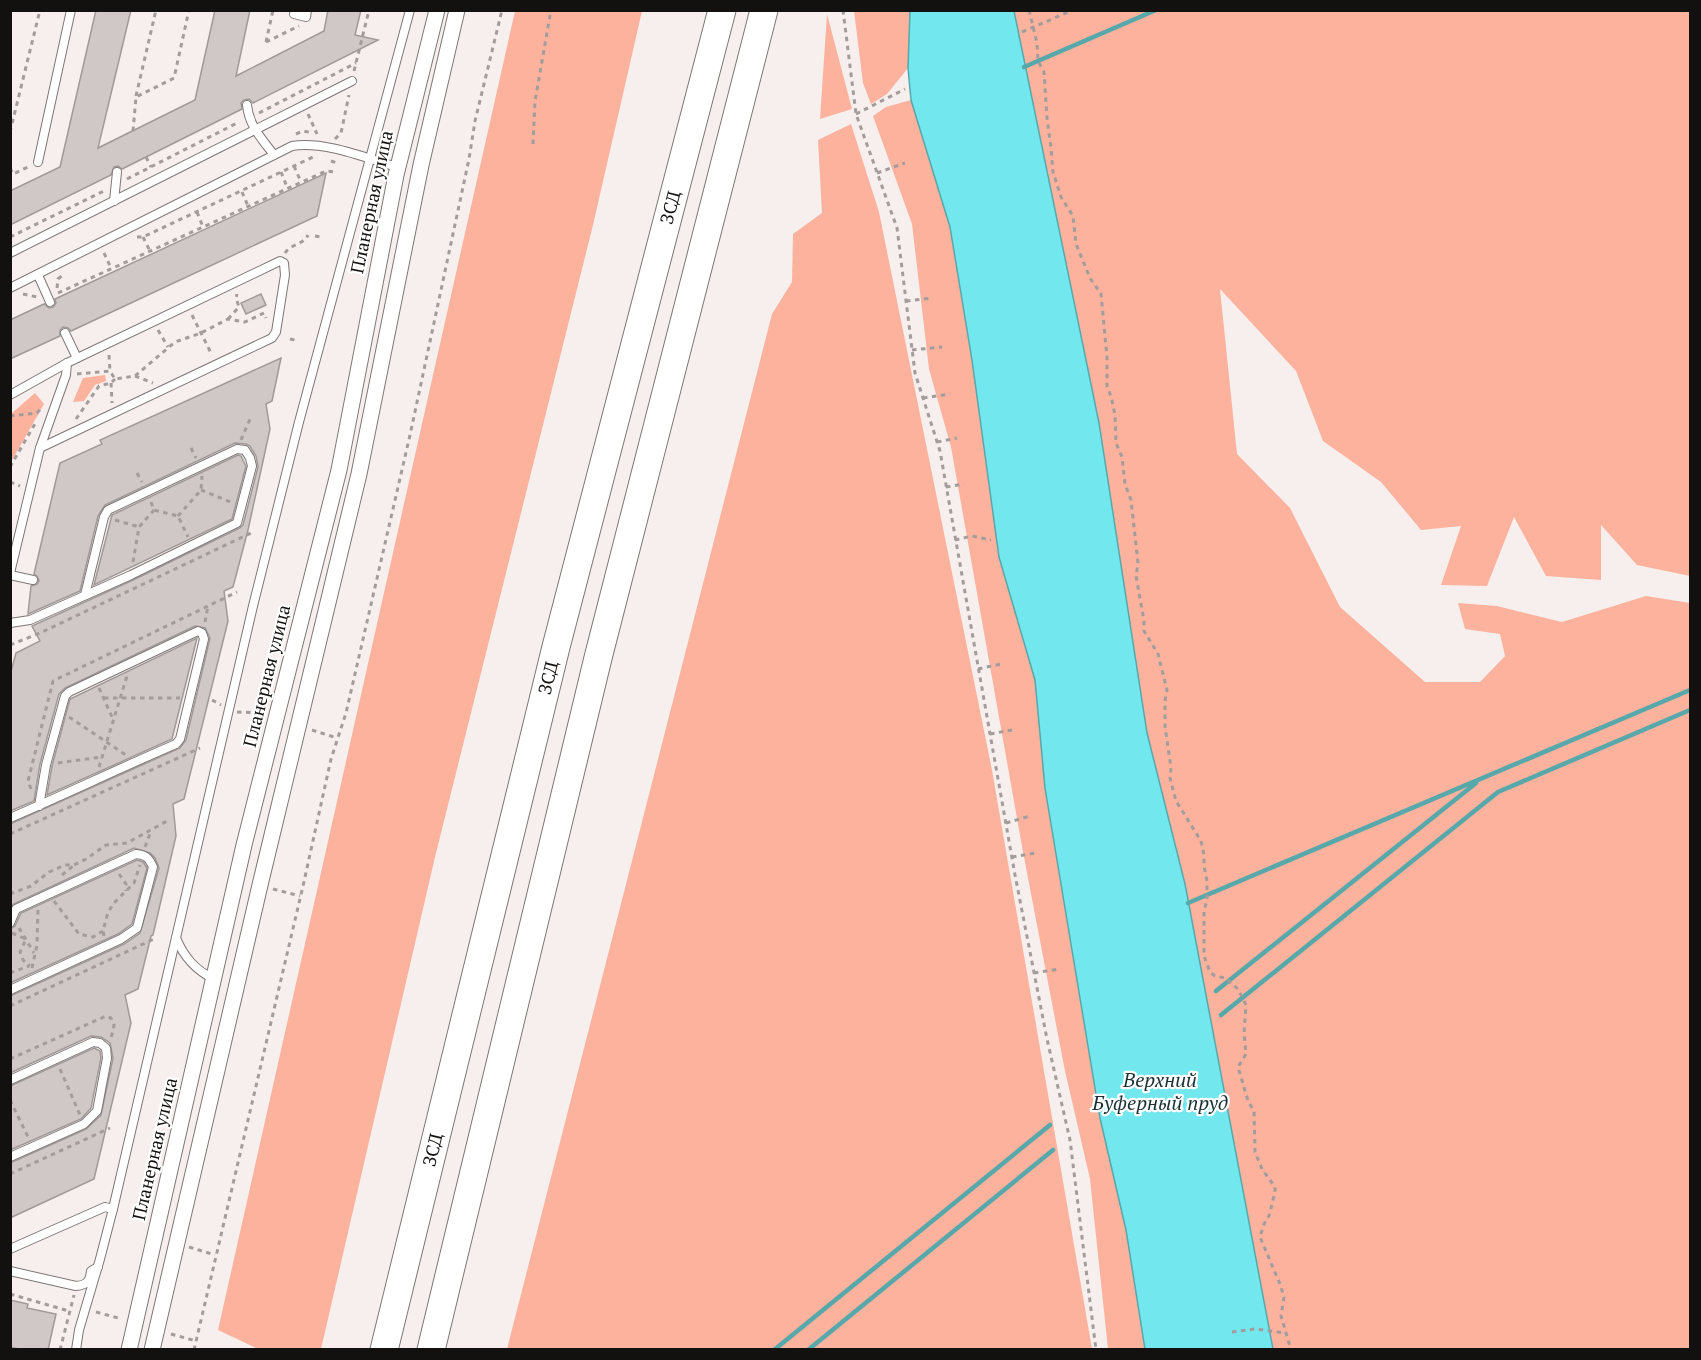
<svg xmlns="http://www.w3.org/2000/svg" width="1701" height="1360" font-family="'PT Serif',serif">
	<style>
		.green { fill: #fcb29d }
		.water { fill: #72e8ee; stroke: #56a8ab; stroke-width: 1.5 }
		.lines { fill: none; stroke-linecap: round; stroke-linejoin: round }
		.stream { stroke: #56a8ab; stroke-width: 4.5 }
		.building { fill: #cfc8c6; stroke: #9f9997; stroke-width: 1.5 }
		.service-casing { stroke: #7d7775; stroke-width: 10 }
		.minor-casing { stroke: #7d7775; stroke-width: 17 }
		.motorway-casing { stroke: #7d7775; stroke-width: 29 }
		.path { stroke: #a29d9c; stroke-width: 3; stroke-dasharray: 4.5 4.5; stroke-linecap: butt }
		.service { stroke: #fff; stroke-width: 8 }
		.minor { stroke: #fff; stroke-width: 15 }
		.motorway { stroke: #fff; stroke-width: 27 }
		.labels { text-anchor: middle; stroke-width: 4.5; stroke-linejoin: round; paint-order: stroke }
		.street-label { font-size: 18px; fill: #131110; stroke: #fff }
		.water-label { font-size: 20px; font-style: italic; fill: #1b3032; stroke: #fff }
	</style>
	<rect width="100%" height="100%" fill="#f6efed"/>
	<g class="green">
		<path d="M515,11h127l-49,214 -158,632 -114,492h-63l-40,-19z"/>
		<path d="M854,11h56l1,5 -3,52 -21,26 -16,10 -8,-21z"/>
		<path d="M1014,11h676v565l-53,-11 -36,-40v55l-55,-4 -32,-59 -27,69 -46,-1 20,-59 -40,4 -40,-48 -58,-41 -27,-70 -76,-82 17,165 53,54 50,99 85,75h55l25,-26 -5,-22 -35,-5 -7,-26 39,3 65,16 84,-26 44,7v746h-417l-88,-465 -38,-151 -48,-310z"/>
		<path d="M827,14l25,95 -32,10z"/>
		<path d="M911,100l39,127 22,133 27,197 36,123 10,108 55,330 26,112 19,119h-37l-18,-170 -25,-108 -42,-219 -72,-405 -22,-78 -17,-145 -39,-108 13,-9z"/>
		<path d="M851,124l28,88 113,558 100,579h-585l265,-1035 20,-32 1,-48 29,-21 -4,-73z"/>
		<path d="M105,375l1,6 -11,4 -11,16 -11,1 10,-24z"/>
		<path d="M35,393l9,11 -33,58v-48z"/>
	</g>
	<path class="water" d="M910,11h104l85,412 48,310 38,151 88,465h-128l-19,-119 -26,-112 -55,-330 -10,-108 -36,-123 -27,-197 -22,-133 -39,-127 -3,-32z"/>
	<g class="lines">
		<g class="stream">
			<path d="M1024,67l132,-57"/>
			<path d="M1188,903l502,-213"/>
			<path d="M1216,991l260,-208"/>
			<path d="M1221,1015l277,-223 192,-82"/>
			<path d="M774,1350l276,-225"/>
			<path d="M808,1350l245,-200"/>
		</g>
	</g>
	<g class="building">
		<path d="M96,10h35l-33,138 97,-48 20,-90h35l-14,66 88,-45 4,-21h33l-6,25 23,5 -125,63 -4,-4 -5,1 -3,3 1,6 -120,60 -4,-3 -4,1 -3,8 -101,50v-34l50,-24z"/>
		<path d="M326,173l-9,43 -246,115 -3,-3 -5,-1 -3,3v6l-50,23v-39l34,-16 5,4 4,-1 3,-4 -1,-4z"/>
		<path d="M261,294l5,11 -20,9 -5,-11z"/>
		<path d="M281,358l-9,43 -6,3 4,25 -22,101 -15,57 -9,4 4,30 -44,178 -11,5 3,32 -23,99 -2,1 -13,53 -13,6 6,28 -37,156 -84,39v-55l76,-34 15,-14 12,-57 -3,-15 -9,-6 -10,-1 -81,37v-77l114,-52 16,-11 19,-65 -4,-10 -5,-5 -16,-5 -120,56 -4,3v-83l170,-76 6,-8 24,-102 -5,-10 -10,-2 -130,62 -6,6 -19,70 -6,37 -24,10v-136l6,-22 24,-12 -8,-15 101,-46 107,-52 3,-3 15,-58 -2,-11 -6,-10 -4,-2 -11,-1 -130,62 -7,11 -18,75 -52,23 3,-28 6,-2 2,-3 -2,-5 -3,-2 26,-111 42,-19 -2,-4z"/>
		<path d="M238,455l3,1 5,10 -14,53 -138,66 18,-70z"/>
		<path d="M197,638l-25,101 -125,56 5,-29 18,-67z"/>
		<path d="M137,860l6,2 4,6 -15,56 -14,10 -108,49v-54l5,-3 6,-13z"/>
		<path d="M94,1048l6,3 1,7 -10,50 -10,11 -71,31v-64z"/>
		<path d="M10,1300l18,4 -1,4 29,6 -8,36h-25l-13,-3z"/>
	</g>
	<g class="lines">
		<g class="service-casing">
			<g id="service">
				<path d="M294,14l12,3 1,-7"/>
				<path d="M247,105c2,21 15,34 27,50"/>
				<path d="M38,162l33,-152"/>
				<path d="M114,201l3,-29"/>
				<path d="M10,253l342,-172"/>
				<path d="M38,275l12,27"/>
				<path d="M10,288l282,-142c34,-5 73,12 105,21"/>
				<path d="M65,333l12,25"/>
				<path d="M10,395l57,-32 213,-102 4,2 1,12 -9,57 -4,6 -232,110"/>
				<path d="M10,573l30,-125 26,-73 1,-12"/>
				<path d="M10,575l23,5"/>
				<path d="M10,623l20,-3 101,-45 106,-52 15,-57 -2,-8 -5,-8 -8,-1 -129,61 -4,7 -19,78"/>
				<path d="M10,818c56,-24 110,-50 166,-74l4,-5 24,-100 -2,-6 -4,-2 -129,61 -4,4 -19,69 -7,41"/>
				<path d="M10,923l6,-14 120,-55c10,1 13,4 17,13l-16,61 -16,11 -111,51"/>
				<path d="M176,938c8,19 19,32 38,41"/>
				<path d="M10,1080l83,-38 7,1 6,5 1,10 -10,53 -13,13 -74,33"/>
				<path d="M10,1249l95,-42 8,2"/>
				<path d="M10,1271l66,15c11,-1 14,-5 15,-15l7,-4"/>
				<path d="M76,1350l3,-20 21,-71 13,-50 140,-603 46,-184 111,-412"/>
			</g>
		</g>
		<g class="minor-casing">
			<g id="minor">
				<path d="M129,1350l115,-505 95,-375 57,-295 41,-165"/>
				<path d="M152,1350l108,-465 99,-411 62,-309 36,-155"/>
			</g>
		</g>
		<g class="motorway-casing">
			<g id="motorway">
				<path id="s1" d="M384,1350l172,-703 166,-637"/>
				<path d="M431,1350l167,-692 166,-648"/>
			</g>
		</g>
		<g class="path">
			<path d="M843,10l13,104 41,114 18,145 25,78 75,424 32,164 23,101 26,210"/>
			<path d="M1029,10l8,33 1,18 6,11 3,46 4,30 2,24 8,25 12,19 3,28 14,34 11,16 6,63v30l4,9 4,19 1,28 6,14 3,27 6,16 7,63 -2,13 8,45v10l14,23 9,36 -2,11v25l6,42 -1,10 6,23 25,40 3,14v11l3,15v19l-3,11v45l6,16 5,4 10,2 13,11 8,16 -2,28 2,21 -8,13 10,34 6,10 1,41 7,17 13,18v5l-6,24 -5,8 -4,13 20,47 4,13 -3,19 10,34"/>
			<path d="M1022,32l51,-22"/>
			<path d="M266,42l33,-16"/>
			<path d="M266,42l7,-32"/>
			<path d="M354,71l15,-61"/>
			<path d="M136,96l20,-86"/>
			<path d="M259,113l97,-50"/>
			<path d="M308,114l9,20"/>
			<path d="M856,114l49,-25"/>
			<path d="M133,131l3,-34 38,-19 15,-68"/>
			<path d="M10,132l30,-122"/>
			<path d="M296,134l7,-3 10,2"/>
			<path d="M335,139l6,-6 8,-38"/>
			<path d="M533,144l2,-43 16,-91"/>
			<path d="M146,157l5,10"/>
			<path d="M331,161l6,2"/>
			<path d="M294,166l7,16"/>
			<path d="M10,168l3,6 17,-8"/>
			<path d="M281,172l6,15"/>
			<path d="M877,173l28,-10"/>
			<path d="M127,179l112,-57"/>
			<path d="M242,192l6,14"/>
			<path d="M197,212l6,15"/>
			<path d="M315,236l6,1"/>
			<path d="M10,237l96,-47"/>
			<path d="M137,237h6l170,-80"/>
			<path d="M143,237l7,14"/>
			<path d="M104,253l7,15"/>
			<path d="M285,253c6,-9 18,-8 23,-18"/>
			<path d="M57,288l1,-9 6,-5"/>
			<path d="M58,293l268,-122 10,1"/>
			<path d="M23,294l14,3"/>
			<path d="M906,301l26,-3"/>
			<path d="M192,315l20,40"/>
			<path d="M228,319l11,-12 -3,-9 1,-4"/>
			<path d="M158,330l10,17"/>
			<path d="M290,339l5,1"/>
			<path d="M912,350l30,-3"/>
			<path d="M109,355l1,16"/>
			<path d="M77,374l33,-3 5,8 20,-3 40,-34 26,-9 27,-14 17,3 19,-9 2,5"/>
			<path d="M135,376l18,7"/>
			<path d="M111,383l1,20"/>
			<path d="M923,398l27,-4"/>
			<path d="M10,416l27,-3 5,-6"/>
			<path d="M76,419l23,-33 12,-3 4,-4"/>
			<path d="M241,440l9,-21"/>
			<path d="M937,442l20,-4"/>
			<path d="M191,448l5,10"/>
			<path d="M10,467l26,-45"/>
			<path d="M137,473l5,9"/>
			<path d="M10,482l10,4"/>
			<path d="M946,487l18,-3"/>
			<path d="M201,490l32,13"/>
			<path d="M151,502l3,8 24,6 10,21"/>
			<path d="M178,516l23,-26 1,-14"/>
			<path d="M115,520l24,7"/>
			<path d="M955,540l17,-4 19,4"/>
			<path d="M133,562l6,-35 15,-17"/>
			<path d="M205,622l3,-16"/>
			<path d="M10,645l30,-12 211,-100"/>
			<path d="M978,669l23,-5"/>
			<path d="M99,688l13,29"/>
			<path d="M104,698h76"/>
			<path d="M212,700l9,5"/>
			<path d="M237,712l27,1"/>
			<path d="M69,717l57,38"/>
			<path d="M312,730l25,8"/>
			<path d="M990,734l22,-4"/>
			<path d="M58,763l43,-6"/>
			<path d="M99,767l28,-91"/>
			<path d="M31,789l-3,-8 25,-100 184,-89"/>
			<path d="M1006,823l24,-7"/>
			<path d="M10,834l190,-86"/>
			<path d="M145,847l6,-16"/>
			<path d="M1012,857l24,-4"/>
			<path d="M119,874l7,10v7"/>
			<path d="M62,875l11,-9"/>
			<path d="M273,889l27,7"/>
			<path d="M10,894l21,-8 18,-14 16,-7h9l12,-6 20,-14 21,-2 40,-22"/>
			<path d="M54,901l25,33 14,3 10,-6"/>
			<path d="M19,928l15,25"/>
			<path d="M12,933l14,6 -6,13 3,8 7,6"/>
			<path d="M104,936l-1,-5 5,-19 7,-10 19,-19 6,-18"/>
			<path d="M32,968l5,-23 1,-36"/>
			<path d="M10,973l19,-7"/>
			<path d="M1034,973l25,-4"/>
			<path d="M10,1006l146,-68"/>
			<path d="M10,1059l96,-43 5,2 3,7 -3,14"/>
			<path d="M60,1069l20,46"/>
			<path d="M10,1100l18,37"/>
			<path d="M10,1174l100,-46"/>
			<path d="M189,1247l26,8"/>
			<path d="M10,1294l59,17"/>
			<path d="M96,1312l26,7"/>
			<path d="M1232,1332l23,-3 30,4"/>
			<path d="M171,1334l25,7"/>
			<path d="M60,1350l14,-55"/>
			<path d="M194,1350l109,-464 28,-127 15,-46 64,-278 59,-276 6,-38 27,-111"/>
		</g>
		<use href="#service" class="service"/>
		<use href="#minor" class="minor"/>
		<use href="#motorway" class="motorway"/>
	</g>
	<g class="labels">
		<g class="street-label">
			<text transform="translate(372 202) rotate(-78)" y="6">Планерная улица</text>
			<text dy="6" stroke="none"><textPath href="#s1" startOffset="1178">ЗСД</textPath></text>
			<text transform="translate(267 676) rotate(-76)" y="6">Планерная улица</text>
			<text dy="6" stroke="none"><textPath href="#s1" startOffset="692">ЗСД</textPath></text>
			<text transform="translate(155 1149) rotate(-77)" y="6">Планерная улица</text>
			<text dy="6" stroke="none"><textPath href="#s1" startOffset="206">ЗСД</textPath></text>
		</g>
		<g class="water-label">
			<text x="1160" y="1087">Верхний<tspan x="1160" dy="23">Буферный пруд</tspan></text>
		</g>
	</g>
	<rect width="1701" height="1360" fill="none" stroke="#131110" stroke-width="24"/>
</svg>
